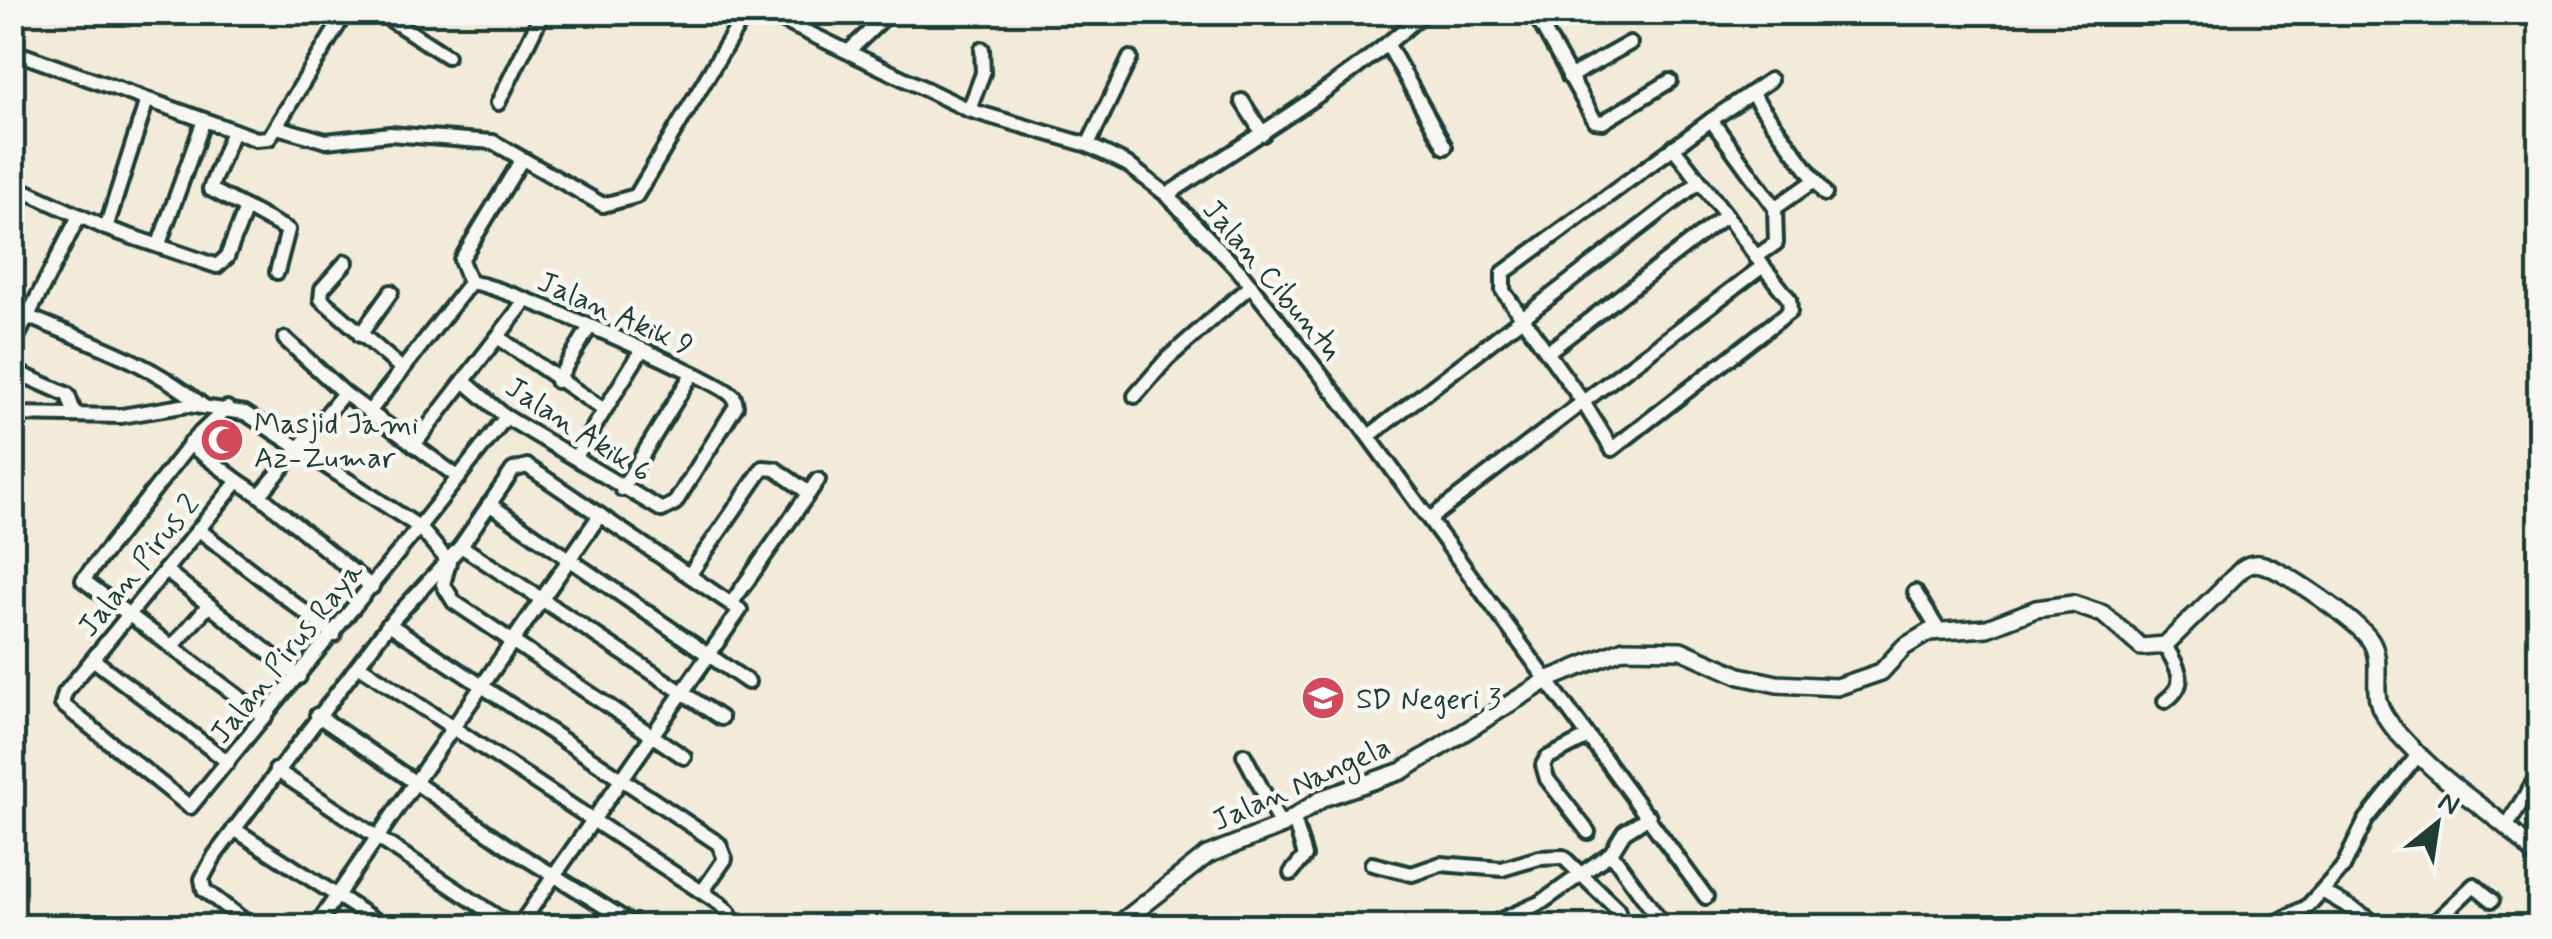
<svg xmlns="http://www.w3.org/2000/svg" width="2552" height="939" font-family="Mynerve,sans-serif">
	<style>
		.lines { fill: none; stroke-linecap: round; stroke-linejoin: round }
		.minor-casing { stroke: #1f3d34; stroke-width: 20 }
		.major-casing { stroke: #1f3d34; stroke-width: 22 }
		.minor { stroke: #f6f6f2; stroke-width: 12 }
		.major { stroke: #f6f6f2; stroke-width: 15 }
		.labels { text-anchor: middle; stroke-width: 9; stroke-linejoin: round; paint-order: stroke }
		.street-label { font-size: 30px; fill: #1f3d34; stroke: #f6f6f2 }
		.poi-label { font-size: 30px; fill: #1f3d34; stroke: #f6f6f2; text-anchor: start }
	</style>
	<rect width="100%" height="100%" fill="#f2ebd9"/>
	<filter id="ink" filterUnits="userSpaceOnUse"><feTurbulence type="fractalNoise" baseFrequency=".01" numOctaves="2"/><feDisplacementMap in="SourceGraphic" scale="20" xChannelSelector="R" yChannelSelector="G"/><feConvolveMatrix kernelMatrix="1 2 1 2 8 2 1 2 1" color-interpolation-filters="sRGB"/></filter>
	<g filter="url(#ink)">
		<g class="lines">
			<g class="minor-casing">
				<g id="minor">
					<path d="M379,12l68,44"/>
					<path d="M765,12l204,98 119,35 39,19 40,31 74,78 119,152 346,472"/>
					<path d="M1534,12l61,109 8,1 67,-41"/>
					<path d="M1388,45l57,102"/>
					<path d="M12,51l192,69 -45,124"/>
					<path d="M849,51l41,-39"/>
					<path d="M1569,77l61,-34"/>
					<path d="M1751,93l19,-13"/>
					<path d="M1242,101l21,33"/>
					<path d="M498,103l45,-91"/>
					<path d="M969,110l14,-37 -1,-24"/>
					<path d="M204,120l52,19 13,-1 77,-126"/>
					<path d="M1711,120l40,-27 64,87"/>
					<path d="M277,127l49,14 64,-7 103,8 110,63 33,-9 110,-184"/>
					<path d="M233,131l-23,58 78,41 -11,42"/>
					<path d="M1088,145l42,-87"/>
					<path d="M12,185l94,43 111,38 10,-9 19,-49"/>
					<path d="M1167,195c91,-61 175,-109 258,-183"/>
					<path d="M1775,208l40,-28 10,14"/>
					<path d="M1726,215l37,51 -180,136 29,47 178,-138 -1,-12 -26,-33"/>
					<path d="M106,228l40,-125"/>
					<path d="M346,262l-24,27 -1,10 81,70"/>
					<path d="M470,283l-9,-23 61,-101"/>
					<path d="M29,317c60,25 123,46 173,88"/>
					<path d="M360,335l31,-43"/>
					<path d="M499,338l105,72"/>
					<path d="M285,339l59,54"/>
					<path d="M12,347l67,-131"/>
					<path d="M1549,351l177,-136 -53,-68"/>
					<path d="M12,370l56,25 6,17"/>
					<path d="M557,381l32,-53"/>
					<path d="M465,382l41,35 156,93 13,-7 61,-97c-2,-9 0,-8 -7,-13 -23,-18 -239,-114 -259,-110"/>
					<path d="M1135,396l32,-37 84,-74"/>
					<path d="M227,408l-32,30 -112,142 182,137"/>
					<path d="M369,412l101,-129"/>
					<path d="M12,414l109,2 67,-11 57,8 174,114 87,-110"/>
					<path d="M1369,436l330,-254"/>
					<path d="M189,444l49,37"/>
					<path d="M414,445l112,-145"/>
					<path d="M575,458l66,-107"/>
					<path d="M459,478l-115,-85 -79,96 -6,6 -21,-14 -173,212 -3,11 128,103 229,-280 30,35 -6,22 11,18 230,155"/>
					<path d="M622,489l70,-115"/>
					<path d="M259,495l113,92"/>
					<path d="M489,504l259,178"/>
					<path d="M1431,518l152,-116 -80,-111v-18l208,-153 64,88 1,35 -20,14"/>
					<path d="M199,530l135,105"/>
					<path d="M461,546l260,172"/>
					<path d="M165,570l134,107"/>
					<path d="M690,574l73,-106 12,1 34,24"/>
					<path d="M1915,592l24,39"/>
					<path d="M733,601l85,-121"/>
					<path d="M389,624l330,220 6,15 -23,33"/>
					<path d="M172,647l37,-42"/>
					<path d="M94,660l134,102"/>
					<path d="M358,665l362,239 9,9 -3,13"/>
					<path d="M2165,701c25,-18 13,-32 0,-56"/>
					<path d="M317,715l199,137 120,74"/>
					<path d="M1244,755l37,71"/>
					<path d="M276,770l235,156"/>
					<path d="M1649,816l-25,16 -13,21 50,69"/>
					<path d="M2508,824l32,-52"/>
					<path d="M234,829l150,97"/>
					<path d="M1588,832l-41,-53 -4,-14 4,-7 41,-21"/>
					<path d="M1372,864l40,10 29,-10 61,5 37,-11 24,-1 54,52 2,6 -11,11"/>
					<path d="M1291,873l14,-17 -11,-37"/>
					<path d="M2322,891l46,27"/>
					<path d="M251,926l-47,-36 -2,-11 13,-24 174,-231 72,-78 52,-76 14,-4 213,144 -221,316"/>
					<path d="M316,926l284,-411"/>
					<path d="M1487,926l55,-24 69,-49"/>
					<path d="M2270,926l37,-19 20,-22 16,-18 23,-47 52,-65"/>
					<path d="M2431,926l43,-41 18,15"/>
					<path d="M2535,926l5,-6"/>
				</g>
			</g>
			<g class="major-casing">
				<path id="major" d="M1117,926l90,-71 74,-29 42,-28 79,-27 147,-92 75,-30 57,1 59,26 37,8 60,3 44,-15 23,-25 25,-15 58,-4 49,-19 37,-5 30,10 38,33 24,-2 77,-76c7,-5 13,-7 22,-4 22,7 93,56 106,75 12,18 4,40 8,60 4,19 28,42 41,55 38,40 86,62 121,106"/>
			</g>
			<use href="#minor" class="minor"/>
			<use href="#major" class="major"/>
		</g>
	</g>
	<defs>
		<g id="mosque-disc" transform="scale(2.25)"><circle r="9.5" fill="#d1495b" stroke="#f6f6f2"/><path d="M3.5-4.9A6 6 0 1 0 3.5 4.9A5 5 0 1 1 3.5-4.9Z" fill="#fff"/></g>
		<g id="school-disc" transform="scale(2.25)"><circle r="9.5" fill="#d1495b" stroke="#f6f6f2"/><path d="M0-5L7-2L0 1L-7-2ZM-4 1L0 2.5L4 1V4Q0 6-4 4Z" fill="#fff"/></g>
	</defs>
	<g fill-rule="evenodd">
		<use href="#mosque-disc" x="222" y="440"/>
		<use href="#school-disc" x="1323" y="698"/>
	</g>
	<g class="labels">
		<g class="street-label">
			<text transform="translate(1273 279) rotate(50)" y="10">Jalan Cibuntu</text>
			<text transform="translate(616 313) rotate(24)" y="10">Jalan Akik 9</text>
			<text transform="translate(579 429) rotate(33)" y="10">Jalan Akik 6</text>
			<text transform="translate(138 565) rotate(-51)" y="10">Jalan Pirus 2</text>
			<text transform="translate(286 652) rotate(-51)" y="10">Jalan Pirus Raya</text>
			<text transform="translate(1301 783) rotate(-24)" y="10">Jalan Nangela</text>
		</g>
		<g class="poi-label">
			<text x="254" y="433">Masjid Jami<tspan x="254" dy="34">Az-Zumar</tspan></text>
			<text x="1356" y="708">SD Negeri 3</text>
		</g>
	</g>
	<rect width="2552" height="939" fill="none" stroke="#f6f6f2" stroke-width="50"/>
	<rect x="25" y="25" width="2502" height="889" fill="none" stroke="#1f3d34" stroke-width="4" filter="url(#ink)"/>
	<g transform="translate(2437 824) rotate(30)" stroke="#f6f6f2" stroke-width="8" paint-order="stroke">
	<path d="M0-8L18 38L0 25L-18 38Z" fill="#1f3d34"/>
	<text y="-15" font-size="28" font-weight="bold" text-anchor="middle" fill="#1f3d34">N</text>
	</g>
</svg>
